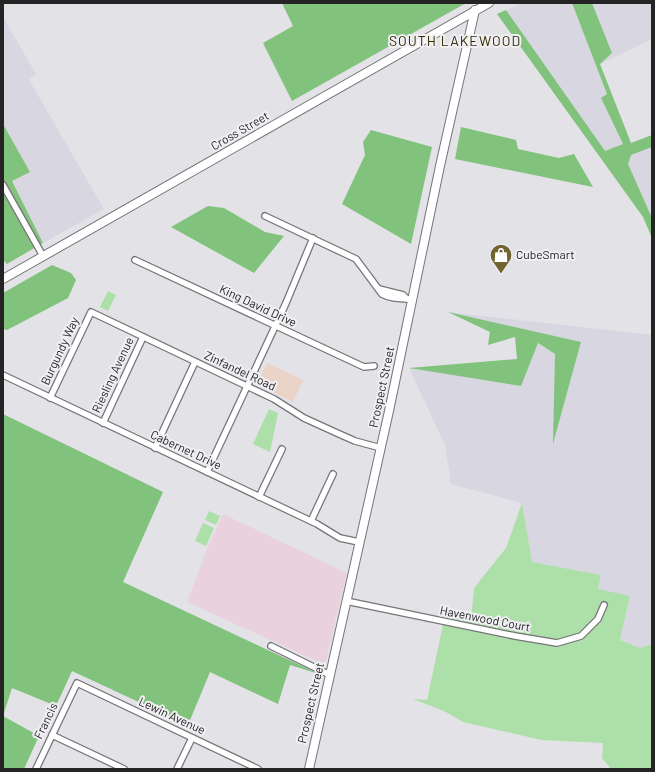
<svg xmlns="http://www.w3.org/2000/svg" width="655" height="772" font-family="Barlow,sans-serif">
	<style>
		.commercial { fill: #ead4c8 }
		.built { fill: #d7d6e1 }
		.education { fill: #e9d2dd }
		.green { fill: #addfa8 }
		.forest { fill: #81c27c }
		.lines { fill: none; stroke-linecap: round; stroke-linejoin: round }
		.street-casing { stroke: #757478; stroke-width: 8 }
		.secondary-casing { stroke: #757478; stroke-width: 10 }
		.street { stroke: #fff; stroke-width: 5.5 }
		.secondary { stroke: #fff; stroke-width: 8 }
		.labels { text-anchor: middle; stroke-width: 4; stroke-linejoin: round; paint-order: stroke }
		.street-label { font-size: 12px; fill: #242425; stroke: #f0f0f4 }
		.poi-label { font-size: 12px; fill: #242425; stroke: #f0f0f4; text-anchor: start }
		.quarter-label { font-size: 14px; letter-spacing: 1px; fill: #342b00; stroke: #f0f0f4 }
	</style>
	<rect width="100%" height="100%" fill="#e3e2e7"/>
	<path class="commercial" d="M267,363l36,17 -10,22 -36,-18z"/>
	<g class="built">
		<path d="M523,3h49l35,91 -6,5 22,45 -18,7 -99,-141z"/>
		<path d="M592,3h60v36l-52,25 12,-11z"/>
		<path d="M3,17l33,57 -7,6 75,129 -61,34 -31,-62 18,-9 -27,-48z"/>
		<path d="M652,147v78l-24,-61 3,-9z"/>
		<path d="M448,312l204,23v309l-12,4 -20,-8 10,-43 -32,-8 3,-14 -69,-13 -10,-59 -71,-19 -6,-39 -36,-77 112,18 16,-43 18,11 -1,88 27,-100z"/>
	</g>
	<path class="education" d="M223,514l124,59 -22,92 -138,-63 20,-53z"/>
	<g class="green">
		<path d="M108,291l8,4 -8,16 -8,-4z"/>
		<path d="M269,409l9,4 -8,39 -17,-8z"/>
		<path d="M522,503l10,59 69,13 -3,14 32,7 -10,44 20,8 12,-4v125h-41l-9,-11 1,-15 -61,-3 -79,-18 -19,-11 -31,-12 14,1 18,-85 26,5 3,-32 32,-40z"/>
		<path d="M209,511l11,5 -4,9 -11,-5z"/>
		<path d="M203,523l11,5 -8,18 -11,-5z"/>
	</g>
	<g class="forest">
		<path d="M282,3h184l-174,98 -29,-58 30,-17z"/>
		<path d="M572,3h20l20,50 -12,11 31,79 21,-8v12l-21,8 -3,9 24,54v20l-9,-21 -146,-203 9,-4 99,141 18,-7 -22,-46 6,-4z"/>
		<path d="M3,124l27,48 -18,9 31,62 -36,21 -4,-4z"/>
		<path d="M461,127l55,13 2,9 41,9 15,-4 19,33 -138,-28z"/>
		<path d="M371,130l61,17 -21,97 -69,-40 23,-49 -2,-13z"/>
		<path d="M208,206l16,2 41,24 19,4 -30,37 -83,-46z"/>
		<path d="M52,265l19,8 5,7 -8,18 -61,32 -4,-1v-36z"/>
		<path d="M448,312l133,30 -28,102 2,-90 -17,-11 -17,43 -112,-18 108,-9 -2,-22 -27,8 2,-13z"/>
		<path d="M3,414l160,78 -40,90 196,92 -29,-9 -12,39 -68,-32 -22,53 -116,-54 -16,35 -44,-18 -9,28z"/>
		<path d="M3,716l36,20 -15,33h-21z"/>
	</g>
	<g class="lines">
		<g class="street-casing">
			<g id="street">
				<path d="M3,185l40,71"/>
				<path d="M265,216l91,43 26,35c11,6 19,4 31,5"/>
				<path d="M135,260l229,107 10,-1"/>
				<path d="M379,289l24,6 4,4"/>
				<path d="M3,375l314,149 23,14 19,4"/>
				<path d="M50,398l41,-86 183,87 30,19 33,15 18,8 26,7"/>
				<path d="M103,423l40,-86"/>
				<path d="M155,448l40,-86"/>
				<path d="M207,472l79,-169 27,-65"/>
				<path d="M259,497l23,-48"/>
				<path d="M311,521l22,-47"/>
				<path d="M346,601l169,35 42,7 24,-7 17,-17 6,-14"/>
				<path d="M271,646l59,29"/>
				<path d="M52,735l72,34"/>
				<path d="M36,769l41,-86 181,86"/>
				<path d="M177,769l15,-31"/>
			</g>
		</g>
		<g class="secondary-casing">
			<g id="secondary">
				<path d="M3,279l486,-276"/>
				<path d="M309,769l80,-358 51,-245 35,-156"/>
			</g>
		</g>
		<use href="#street" class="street"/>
		<use href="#secondary" class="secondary"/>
	</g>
	<defs>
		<g id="shop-pin" transform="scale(1.15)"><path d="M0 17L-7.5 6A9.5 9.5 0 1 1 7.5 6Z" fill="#716431" stroke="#f0f0f4"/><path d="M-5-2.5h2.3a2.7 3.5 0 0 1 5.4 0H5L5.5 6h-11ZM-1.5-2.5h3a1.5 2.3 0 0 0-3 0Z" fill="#fff"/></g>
	</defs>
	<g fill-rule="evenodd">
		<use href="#shop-pin" x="501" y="255"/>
	</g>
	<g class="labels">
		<g class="street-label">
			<text transform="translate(240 131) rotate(-30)" y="4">Cross Street</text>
			<text transform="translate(258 306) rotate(25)" y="4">King David Drive</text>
			<text transform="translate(60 351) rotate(-65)" y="4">Burgundy Way</text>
			<text transform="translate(240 371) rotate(25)" y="4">Zinfandel Road</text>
			<text transform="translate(113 375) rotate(-65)" y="4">Riesling Avenue</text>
			<text transform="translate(382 387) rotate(-78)" y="4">Prospect Street</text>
			<text transform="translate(186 450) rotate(25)" y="4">Cabernet Drive</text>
			<text transform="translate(485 619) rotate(11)" y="4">Havenwood Court</text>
			<text transform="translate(311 703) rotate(-77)" y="4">Prospect Street</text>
			<text transform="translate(172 716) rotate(25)" y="4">Lewin Avenue</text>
			<text transform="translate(46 721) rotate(-64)" y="4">Francis</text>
		</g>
		<g class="poi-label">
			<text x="516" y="259">CubeSmart</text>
		</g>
		<g class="quarter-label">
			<text x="455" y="46">SOUTH LAKEWOOD</text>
		</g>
	</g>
	<rect width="655" height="772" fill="none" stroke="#242425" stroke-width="8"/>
</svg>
